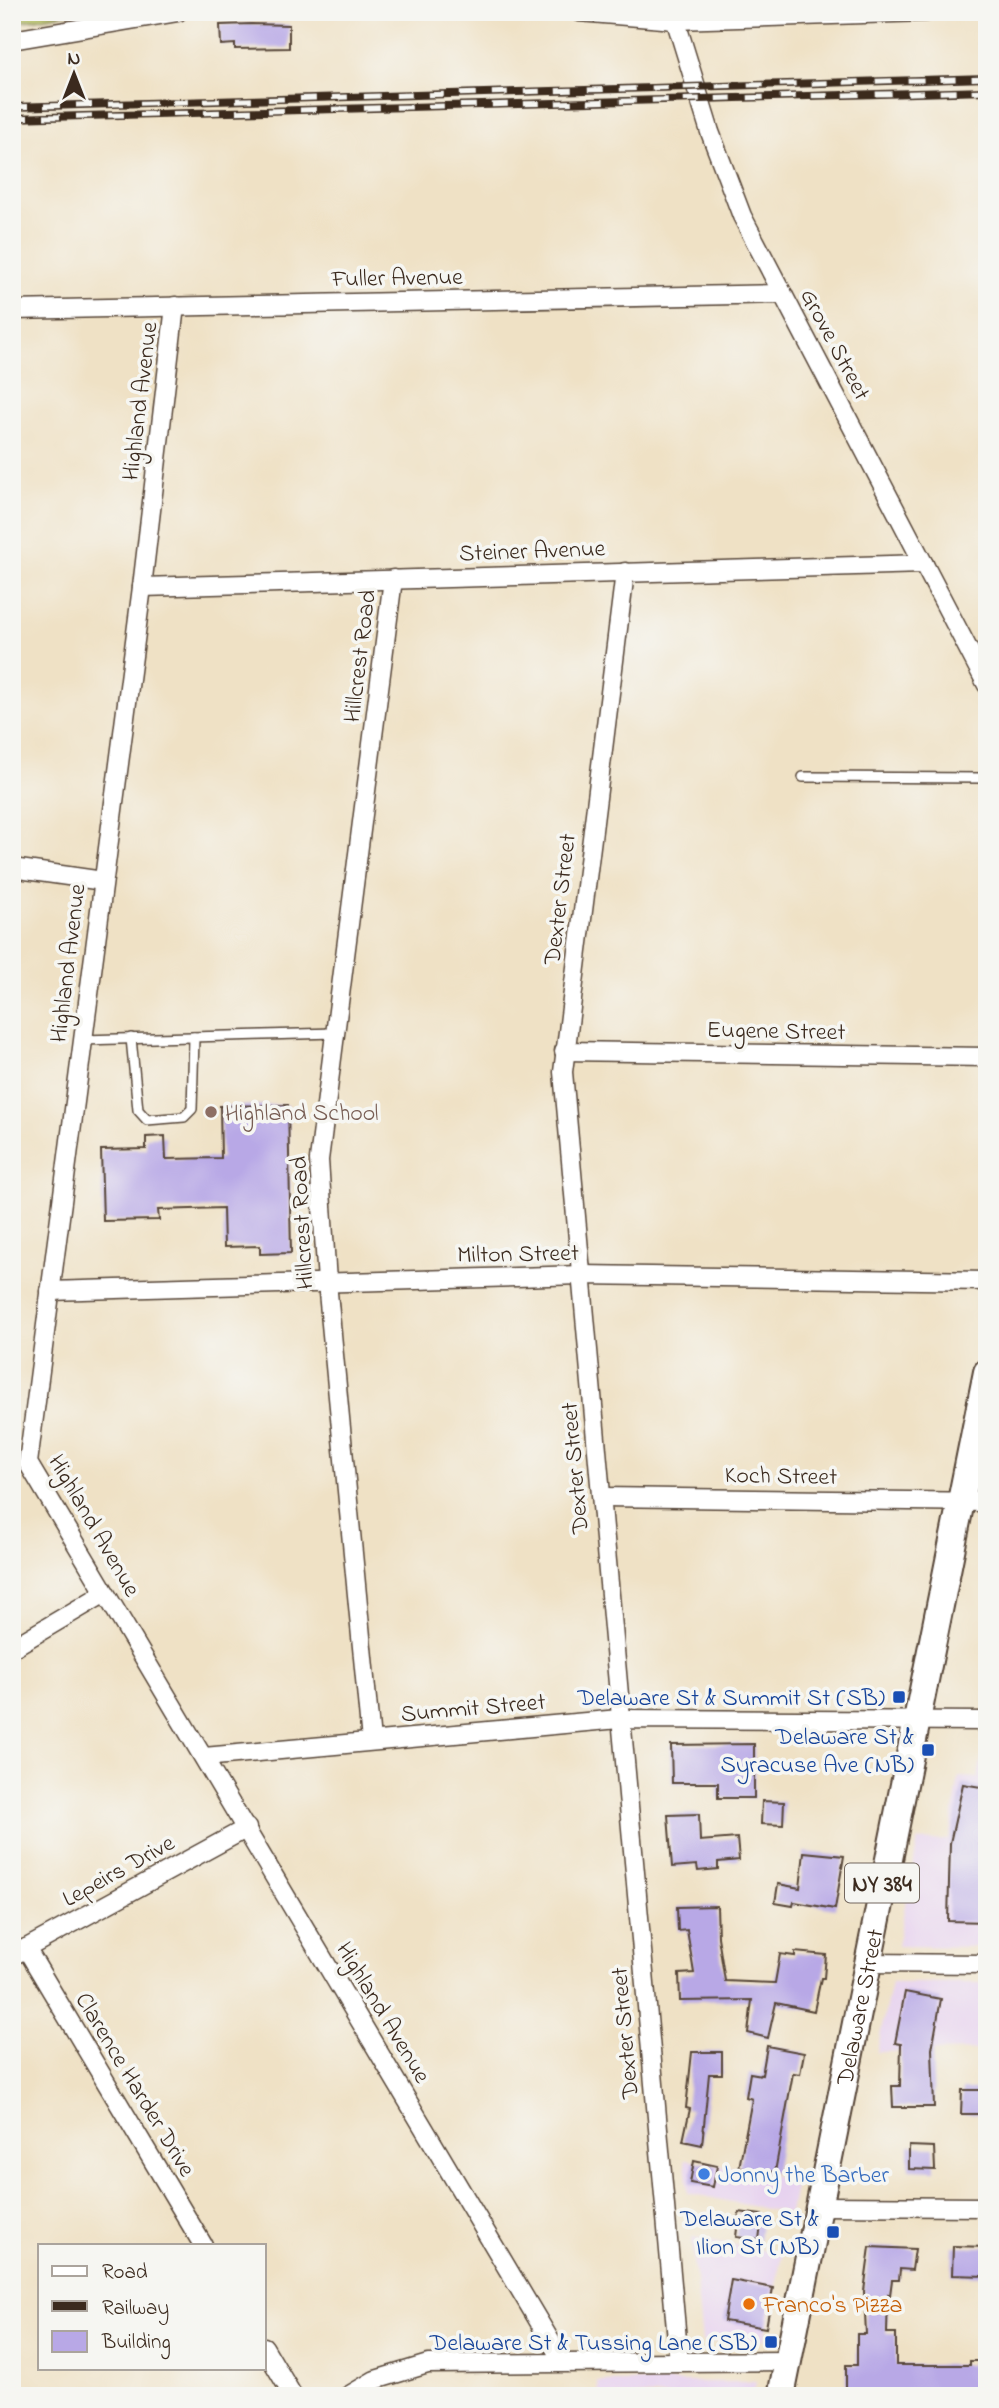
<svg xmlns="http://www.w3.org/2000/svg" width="999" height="2408" font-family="'Indie Flower',sans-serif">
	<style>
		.built { fill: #e7d2ef }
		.green { fill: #b7c364; stroke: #797641; stroke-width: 2 }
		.building { fill: #b8a8e6 }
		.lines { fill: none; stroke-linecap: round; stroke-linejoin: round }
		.service-casing { stroke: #564537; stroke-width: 12 }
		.minor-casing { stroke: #564537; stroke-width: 21 }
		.primary-casing { stroke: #564537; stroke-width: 30 }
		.service { stroke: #fff; stroke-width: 9 }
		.minor { stroke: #fff; stroke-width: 18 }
		.primary { stroke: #fff; stroke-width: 26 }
		.rail-casing { stroke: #3b2a1e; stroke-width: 8 }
		.rail { stroke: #f6f6f2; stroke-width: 5; stroke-dasharray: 16; stroke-linecap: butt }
		.education-dot { fill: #8d6e63; stroke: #f6f6f2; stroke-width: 2.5 }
		.transit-dot { fill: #1a4fb4; stroke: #f6f6f2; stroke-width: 2.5 }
		.shop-dot { fill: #3f7fe0; stroke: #f6f6f2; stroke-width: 2.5 }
		.food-dot { fill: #e8710a; stroke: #f6f6f2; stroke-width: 2.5 }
		.labels { text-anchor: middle; stroke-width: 7; stroke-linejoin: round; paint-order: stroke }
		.shield { fill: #f6f6f2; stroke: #73675e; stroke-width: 2 }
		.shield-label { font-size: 23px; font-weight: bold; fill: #3b2a1e }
		.street-label { font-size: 24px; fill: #3b2a1e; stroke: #f6f6f2 }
		.education-label { font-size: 24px; fill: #785e54; stroke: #f6f6f2; text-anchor: start }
		.transit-label { font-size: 24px; fill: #164399; stroke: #f6f6f2; text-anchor: end }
		.shop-label { font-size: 24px; fill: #366cbe; stroke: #f6f6f2; text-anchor: start }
		.food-label { font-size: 24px; fill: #c56008; stroke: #f6f6f2; text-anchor: start }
	</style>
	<rect width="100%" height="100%" fill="#f6f6f2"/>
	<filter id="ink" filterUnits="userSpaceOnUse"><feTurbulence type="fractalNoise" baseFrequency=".0143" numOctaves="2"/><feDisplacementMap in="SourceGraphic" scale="14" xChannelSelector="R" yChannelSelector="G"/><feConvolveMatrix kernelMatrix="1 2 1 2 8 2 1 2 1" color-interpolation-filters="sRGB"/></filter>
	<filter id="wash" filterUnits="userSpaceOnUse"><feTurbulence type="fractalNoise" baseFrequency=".00686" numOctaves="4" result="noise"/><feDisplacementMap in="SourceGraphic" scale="28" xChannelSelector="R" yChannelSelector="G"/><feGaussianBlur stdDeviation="1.57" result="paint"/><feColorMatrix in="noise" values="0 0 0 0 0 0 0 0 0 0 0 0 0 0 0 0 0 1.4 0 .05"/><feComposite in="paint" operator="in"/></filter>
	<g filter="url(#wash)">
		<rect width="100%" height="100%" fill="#efe1c5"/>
		<g class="built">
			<path d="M985,1739l2,208 -90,-1 21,-105 31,-1 10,-63 19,1z"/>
			<path d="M891,1983h96l-1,67 -109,2z"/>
			<path d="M685,2159l111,21 -6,34 -102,-21z"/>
			<path d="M692,2237l90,17 -17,86 -63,2z"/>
			<path d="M598,2382h158l-3,14h-154z"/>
		</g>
		<path class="green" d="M12,12h63l-63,11z"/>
		<g id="blocks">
			<g class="building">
				<path d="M251,24l38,1v23l-54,1v-5l-14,1 -1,-20z"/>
				<path d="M288,1105l3,148 -31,1v-8l-36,1 -1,-39 -65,2 1,10 -56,1 -2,-71 45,-1v-12l19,-1 1,23 55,-1 -1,-52z"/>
				<path d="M754,1744v54h-36v-15h-46l-1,-38z"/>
				<path d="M963,1784l24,4v22l-7,34h7v78l-39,-1 2,-78z"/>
				<path d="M762,1801l22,1 -1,23 -22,-1z"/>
				<path d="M699,1814l1,27 37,-3 2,22 -21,2v7l-20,2 -1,-6 -25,2 -4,-52z"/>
				<path d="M804,1852l40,4 -9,53 -41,-7 -1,4 -18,-3 3,-19 22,4z"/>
				<path d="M717,1906l1,31 7,44 50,2 5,-29 15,2v-4l31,3 -2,23h-3l-7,33 -38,-8 -8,35 -20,-5 4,-33 -72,1 -1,-27 15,-1 -7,-43 -9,1 -1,-24z"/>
				<path d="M905,1992l36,7 -9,50 2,58h-41l-1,-21h8l1,-42 -6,-1z"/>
				<path d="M767,2046l37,7 -4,21 -7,-1 -18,99 -36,-4 13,-69 -6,-2 4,-24 12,2z"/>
				<path d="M692,2052h30v22h-13l-7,71 -19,-4 7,-32 -4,-1z"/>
				<path d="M962,2090h19l-1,24h-19z"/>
				<path d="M909,2146l25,1 1,23 -26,-1z"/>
				<path d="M694,2161l23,5 -4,21 -23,-4z"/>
				<path d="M739,2212l23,3 -3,25 -23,-3z"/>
				<path d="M953,2246l34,1v29l-35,-1z"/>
				<path d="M870,2247l45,2 -3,21 -12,-1 -1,11h-7l-2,15 -2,-1 -1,39h9v32h74v-4h15l2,35h-141v-31h11v-31h9l-2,-43z"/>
				<path d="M731,2280l42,8 -7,40 -42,-7z"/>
			</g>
		</g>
	</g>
	<g filter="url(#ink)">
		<use href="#blocks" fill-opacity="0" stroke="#564537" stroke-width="2"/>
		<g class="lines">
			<g class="service-casing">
				<g id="service">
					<path d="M803,777l184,1"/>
					<path d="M131,1038l7,72 9,10 37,-3 8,-8 2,-72"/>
					<path d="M82,1040l253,-7"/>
				</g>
			</g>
			<g class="minor-casing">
				<g id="minor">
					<path d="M579,12l96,8 251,-8"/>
					<path d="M673,12l37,120 32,84 245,469"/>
					<path d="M12,40l166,-28"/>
					<path d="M175,306l-33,281 -114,876 535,899"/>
					<path d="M12,310l771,-16"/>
					<path d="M625,572l-62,500 116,1290"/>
					<path d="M142,587l782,-23"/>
					<path d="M12,868l91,13"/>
					<path d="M564,1051l423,6"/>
					<path d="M50,1291l531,-16 406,6"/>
					<path d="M602,1497l385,5"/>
					<path d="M12,1648l93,-55"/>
					<path d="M371,1741l-44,-459 -8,-122 74,-581"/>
					<path d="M204,1757l415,-38 368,2"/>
					<path d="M26,1948l177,297"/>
					<path d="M12,1956l235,-128"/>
					<path d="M866,1963l121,1"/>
					<path d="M818,2206l169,1"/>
					<path d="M264,2347l29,49"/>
					<path d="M348,2396l27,-16 53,-16 360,-3"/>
				</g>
			</g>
			<g class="primary-casing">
				<g id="primary">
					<path id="s1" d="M781,2396l206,-1024"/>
				</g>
			</g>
			<use href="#service" class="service"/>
			<use href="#minor" class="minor"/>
			<use href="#primary" class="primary"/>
			<g class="rail-casing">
				<g id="rail">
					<path d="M12,107l975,-29"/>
					<path d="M12,118l975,-27"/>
				</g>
			</g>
			<use href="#rail" class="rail"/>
		</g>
	</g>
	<circle class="education-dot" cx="211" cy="1112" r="7"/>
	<g class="transit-dot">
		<rect x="892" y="1690" width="14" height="14" rx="3.5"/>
		<rect x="921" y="1743" width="14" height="14" rx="3.5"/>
		<rect x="826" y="2225" width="14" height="14" rx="3.5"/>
		<rect x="764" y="2335" width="14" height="14" rx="3.5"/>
	</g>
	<circle class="shop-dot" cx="704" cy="2174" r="7"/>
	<circle class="food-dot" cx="749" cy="2304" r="7"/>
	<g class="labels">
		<rect class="shield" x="845" y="1863.5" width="74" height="39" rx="5"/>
		<g class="shield-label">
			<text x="882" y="1891">NY 384</text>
		</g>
		<g class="street-label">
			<text transform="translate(397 277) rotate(-1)" y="8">Fuller Avenue</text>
			<text transform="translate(836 344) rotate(62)" y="8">Grove Street</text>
			<text transform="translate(139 401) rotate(-83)" y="8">Highland Avenue</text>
			<text transform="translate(532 550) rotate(-2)" y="8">Steiner Avenue</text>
			<text transform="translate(359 656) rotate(-83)" y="8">Hillcrest Road</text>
			<text transform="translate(559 899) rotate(-83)" y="8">Dexter Street</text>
			<text transform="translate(67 963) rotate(-83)" y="8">Highland Avenue</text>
			<text transform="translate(776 1030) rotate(1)" y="8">Eugene Street</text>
			<text transform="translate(301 1223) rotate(-93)" y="8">Hillcrest Road</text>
			<text transform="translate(518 1253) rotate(-1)" y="8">Milton Street</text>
			<text transform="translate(574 1468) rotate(-95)" y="8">Dexter Street</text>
			<text transform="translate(781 1475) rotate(1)" y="8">Koch Street</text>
			<text transform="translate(95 1525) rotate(60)" y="8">Highland Avenue</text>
			<text transform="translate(473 1707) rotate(-5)" y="8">Summit Street</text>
			<text transform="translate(118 1870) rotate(-29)" y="8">Lepeirs Drive</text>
			<text dy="8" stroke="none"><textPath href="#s1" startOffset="397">Delaware Street</textPath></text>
			<text transform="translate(384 2012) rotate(59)" y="8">Highland Avenue</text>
			<text transform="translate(624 2033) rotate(-95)" y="8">Dexter Street</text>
			<text transform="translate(136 2084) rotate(59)" y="8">Clarence Harder Drive</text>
		</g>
		<g class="education-label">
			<text x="225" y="1120">Highland School</text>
		</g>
		<g class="transit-label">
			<text x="885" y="1705">Delaware St &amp; Summit St (SB)</text>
			<text x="914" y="1744">Delaware St &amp;<tspan x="914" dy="28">Syracuse Ave (NB)</tspan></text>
			<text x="819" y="2226">Delaware St &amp;<tspan x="819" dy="28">Ilion St (NB)</tspan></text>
			<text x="757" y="2350">Delaware St &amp; Tussing Lane (SB)</text>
		</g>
		<g class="shop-label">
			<text x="718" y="2182">Jonny the Barber</text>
		</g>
		<g class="food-label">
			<text x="763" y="2312">Franco's Pizza</text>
		</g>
	</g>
	<rect width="999" height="2408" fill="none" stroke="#f6f6f2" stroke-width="42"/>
	<rect x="38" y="2244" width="228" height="126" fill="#f6f6f2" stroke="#aba49d" stroke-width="2"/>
	<rect x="52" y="2266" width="35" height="10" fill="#ffffff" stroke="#aba49d" stroke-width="2"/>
	<text x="102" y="2278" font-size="21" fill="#3b2a1e">Road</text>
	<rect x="52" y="2301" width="35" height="10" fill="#3b2a1e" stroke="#aba49d" stroke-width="2"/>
	<text x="102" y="2314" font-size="21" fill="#3b2a1e">Railway</text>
	<rect x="52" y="2331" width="35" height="21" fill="#b8a8e6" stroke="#aba49d" stroke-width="2"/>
	<text x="102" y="2348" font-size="21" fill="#3b2a1e">Building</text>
	<g transform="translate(74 74)" stroke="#f6f6f2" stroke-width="5" paint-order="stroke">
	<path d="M0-5L12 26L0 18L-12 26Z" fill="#3b2a1e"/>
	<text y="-10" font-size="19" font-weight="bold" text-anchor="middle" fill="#3b2a1e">N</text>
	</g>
</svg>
